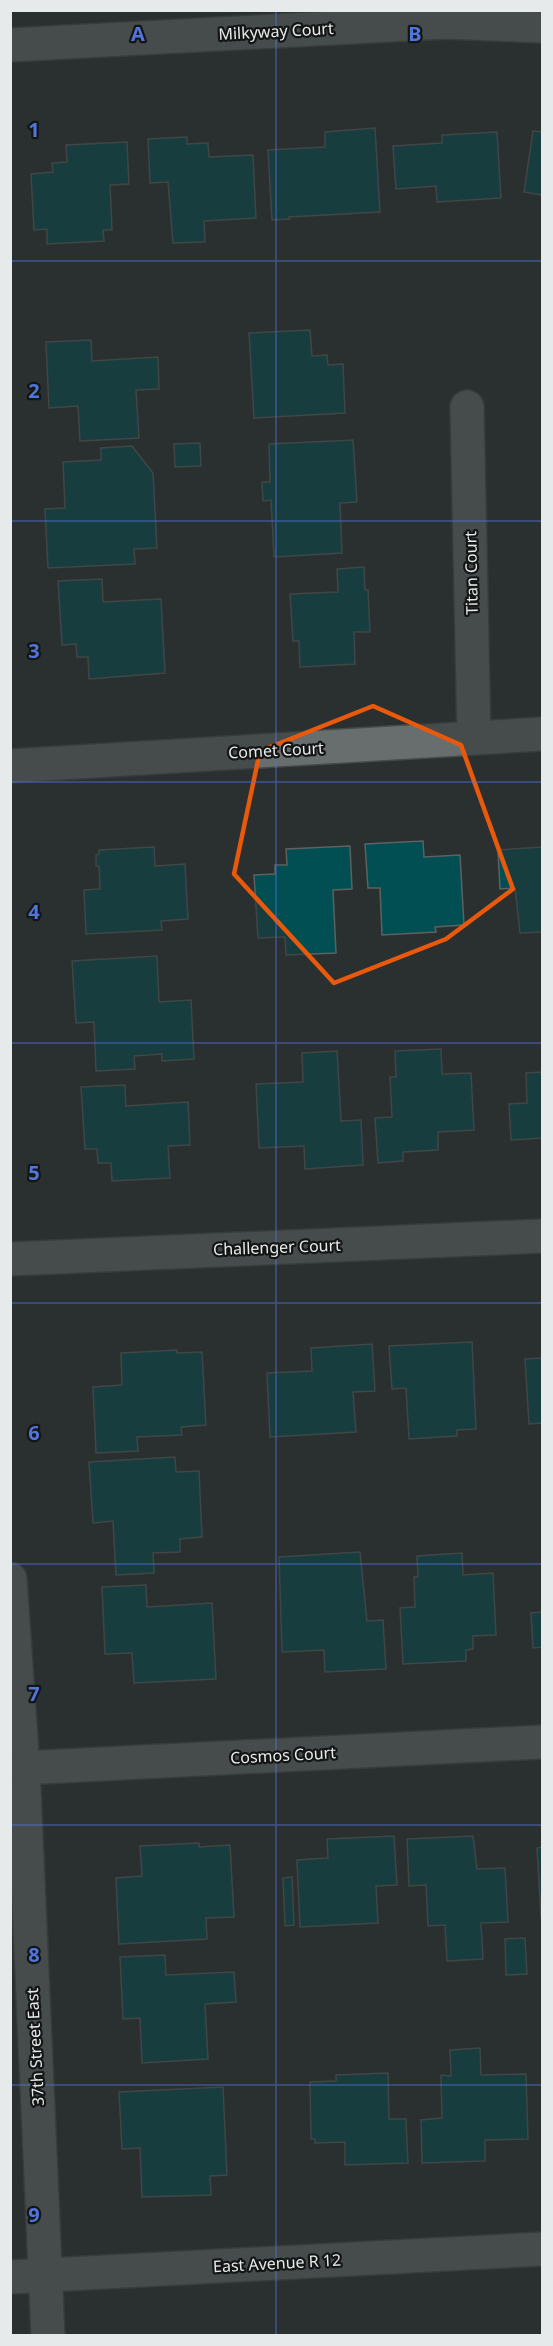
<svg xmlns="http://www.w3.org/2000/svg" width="553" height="2346" font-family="'Noto Sans',sans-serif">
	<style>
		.building { fill: #014e53; stroke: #5c6262; stroke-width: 1.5 }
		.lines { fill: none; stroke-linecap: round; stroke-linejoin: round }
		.minor-casing { stroke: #454a4a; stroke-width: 36 }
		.minor { stroke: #686d6e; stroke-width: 33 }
		.marked { fill: none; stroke: #e8590c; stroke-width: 4.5; stroke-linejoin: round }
		.grid { fill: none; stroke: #5075dc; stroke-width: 1.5; stroke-opacity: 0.55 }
		.labels { text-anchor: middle; stroke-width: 4.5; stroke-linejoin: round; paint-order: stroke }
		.street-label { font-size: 16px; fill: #e7eaea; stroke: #141616 }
		.grid-label { font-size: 20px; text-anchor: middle; font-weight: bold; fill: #5075dc; stroke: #141616; stroke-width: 4.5; stroke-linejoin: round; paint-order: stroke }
	</style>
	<rect width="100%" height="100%" fill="#2a2f2f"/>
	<g class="building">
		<path d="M375,128l5,84 -91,5 1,2 -18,1 -4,-70 57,-3v-15z"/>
		<path d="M533,131l9,1v63l-18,-3z"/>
		<path d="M497,132l4,66 -64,4 -1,-16 -40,3 -3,-43 49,-3v-8z"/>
		<path d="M187,137v7l21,-1 1,14 44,-2 3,63 -52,3 1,21 -32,1 -5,-61 -18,1 -2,-44z"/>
		<path d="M127,142l2,42 -19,1 2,45h-9l1,11 -57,3v-15l-13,1 -3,-56 22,-2 -1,-9 15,-1 -1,-17z"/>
		<path d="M310,330l2,26 15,-1 1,10 15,-1 2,49 -91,5 -5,-85z"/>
		<path d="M91,340l1,21 66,-4 1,32 -23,1 3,48 -59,3 -2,-35 -29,2 -3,-66z"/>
		<path d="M353,440l4,62 -17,1 2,50 -68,4 -3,-57 -8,1 -1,-19h8l-1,-38z"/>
		<path d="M200,443l1,23 -26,1 -1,-23z"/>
		<path d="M132,446l21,27 4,75 -23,1 1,15 -87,4 -3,-59 20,-1 -2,-46 38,-2v-12z"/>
		<path d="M364,567l1,23h3l2,42h-16l1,32 -55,3 -1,-26h-6l-3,-47 48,-2 -1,-23z"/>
		<path d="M102,579l1,23 58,-3 4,74 -76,6 -1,-22h-11l-1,-13 -14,1 -4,-64z"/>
		<path d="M423,841l1,16 36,-2 4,70 -29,2 1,5 -54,3 -2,-47h-12l-3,-44z"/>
		<path d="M350,846l2,43 -19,1 3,63 -50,2 -1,-18 -27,1 -4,-63 21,-1v-9h12l-1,-16z"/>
		<path d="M154,847l1,19 30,-2 3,55 -27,2 1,9 -76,4 -2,-44 16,-1 -1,-23h-3v-11l3,-1v-4z"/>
		<path d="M542,847v85l-22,1 -5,-45 -15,1 -2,-39z"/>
		<path d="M157,956l2,46 32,-2 3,59 -32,2v-7l-28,2 1,13 -39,2 -2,-49 -18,1 -4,-62z"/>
		<path d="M441,1049l1,25 29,-1 3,57 -36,2v18l-35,2v9l-25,2 -3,-45 17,-1 -2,-40h6l-1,-26z"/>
		<path d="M337,1051l4,70 20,-1 2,45 -58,4 -1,-23 -45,2 -3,-64 47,-2 -1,-29z"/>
		<path d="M542,1072v66l-31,2 -2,-36 18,-1 -1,-30z"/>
		<path d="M125,1085l1,21 62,-4 2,43 -22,1 2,32 -58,3 -1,-18h-13l-1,-14h-12l-4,-62z"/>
		<path d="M472,1342l4,87 -19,1v6l-48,3 -3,-51 -14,1 -3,-43z"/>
		<path d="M372,1344l3,47 -22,1 3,40 -86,5 -3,-64 45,-2 -1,-23z"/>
		<path d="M177,1350v3l25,-1 4,73 -25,2 1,8 -45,2 1,14 -42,2 -3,-66 29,-2 -1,-32z"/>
		<path d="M542,1358v65l-13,1 -4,-65z"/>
		<path d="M175,1457l1,15 23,-1 3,66 -22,2v13l-27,1 1,20 -38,2 -3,-54 -20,2 -4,-61z"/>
		<path d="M360,1552l7,69 16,-1 3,49 -61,3 -1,-22 -42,2 -3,-95z"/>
		<path d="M462,1553l1,22 30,-2 3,62 -23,1v13l-7,1v11l-63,3 -3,-56 15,-1 -1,-30h4l-1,-21z"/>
		<path d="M146,1585l1,22 65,-4 4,76 -82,4 -2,-30 -27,1 -3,-67z"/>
		<path d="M542,1612v35l-9,1 -2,-35z"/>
		<path d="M394,1836l3,49 -21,1 2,37 -78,4 -3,-67 31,-2 -1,-19z"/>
		<path d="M473,1836l4,33 28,-1 3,54 -27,1 2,36 -36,2 -2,-36 -17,1 -2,-41 -17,1 -2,-47z"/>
		<path d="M199,1843v4l31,-2 4,72 -28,1 1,21 -88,5 -3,-66 26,-2 -2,-30z"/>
		<path d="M542,1847v70h-1l-4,-69z"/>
		<path d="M292,1877l2,48 -9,1 -2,-48z"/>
		<path d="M525,1938l2,36 -21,1 -1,-36z"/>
		<path d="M165,1955l1,20 68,-3 2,30 -31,2 3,55 -66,4 -2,-45 -17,1 -3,-62z"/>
		<path d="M480,2048l1,27 45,-1 2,65 -43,1v21l-63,2 -1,-43 21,-2 -1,-43 10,1 -1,-26z"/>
		<path d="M388,2073l1,46h17l2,44 -63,2v-23l-30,1v-4h-4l-1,-57 26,-1v-6z"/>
		<path d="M223,2087l4,88 -17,1 1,19 -69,2 -2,-49 -18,1 -3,-57z"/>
	</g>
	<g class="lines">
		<g class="minor-casing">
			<g id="minor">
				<path d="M10,45l436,-23 96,4"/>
				<path d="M467,407l7,331"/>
				<path d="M10,766l532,-32"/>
				<path d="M10,1259l532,-23"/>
				<path d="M10,1579l13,189 25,568"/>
				<path d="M23,1768l519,-26"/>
				<path d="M10,2277l532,-28"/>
			</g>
		</g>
		<use href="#minor" class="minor"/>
	</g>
	<path d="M0 0H553V2346H0ZM373,706l88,39 52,144 -67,50 -112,44 -100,-109 26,-123z" fill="#2a2f2f" fill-opacity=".55" fill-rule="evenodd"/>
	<path class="marked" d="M373,706l88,39 52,144 -67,50 -112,44 -100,-109 26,-123z"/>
	<path class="grid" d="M276,10v2326M10,261h532M10,521h532M10,782h532M10,1043h532M10,1303h532M10,1564h532M10,1825h532M10,2085h532"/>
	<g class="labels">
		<g class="street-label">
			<text transform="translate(276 31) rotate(-3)" y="6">Milkyway Court</text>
			<text transform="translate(471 573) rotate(-91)" y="6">Titan Court</text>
			<text transform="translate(276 750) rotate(-3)" y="6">Comet Court</text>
			<text transform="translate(277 1247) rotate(-2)" y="6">Challenger Court</text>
			<text transform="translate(283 1755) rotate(-3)" y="6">Cosmos Court</text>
			<text transform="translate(35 2047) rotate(-93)" y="6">37th Street East</text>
			<text transform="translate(277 2263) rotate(-3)" y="6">East Avenue R 12</text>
		</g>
	</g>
	<g class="grid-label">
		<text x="138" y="41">A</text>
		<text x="415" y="41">B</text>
		<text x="34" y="137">1</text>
		<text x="34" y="398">2</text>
		<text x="34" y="658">3</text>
		<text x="34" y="919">4</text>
		<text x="34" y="1180">5</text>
		<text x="34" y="1440">6</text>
		<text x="34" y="1701">7</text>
		<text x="34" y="1962">8</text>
		<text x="34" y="2222">9</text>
	</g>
	<rect width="553" height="2346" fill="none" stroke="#e7eaea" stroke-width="24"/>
</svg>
